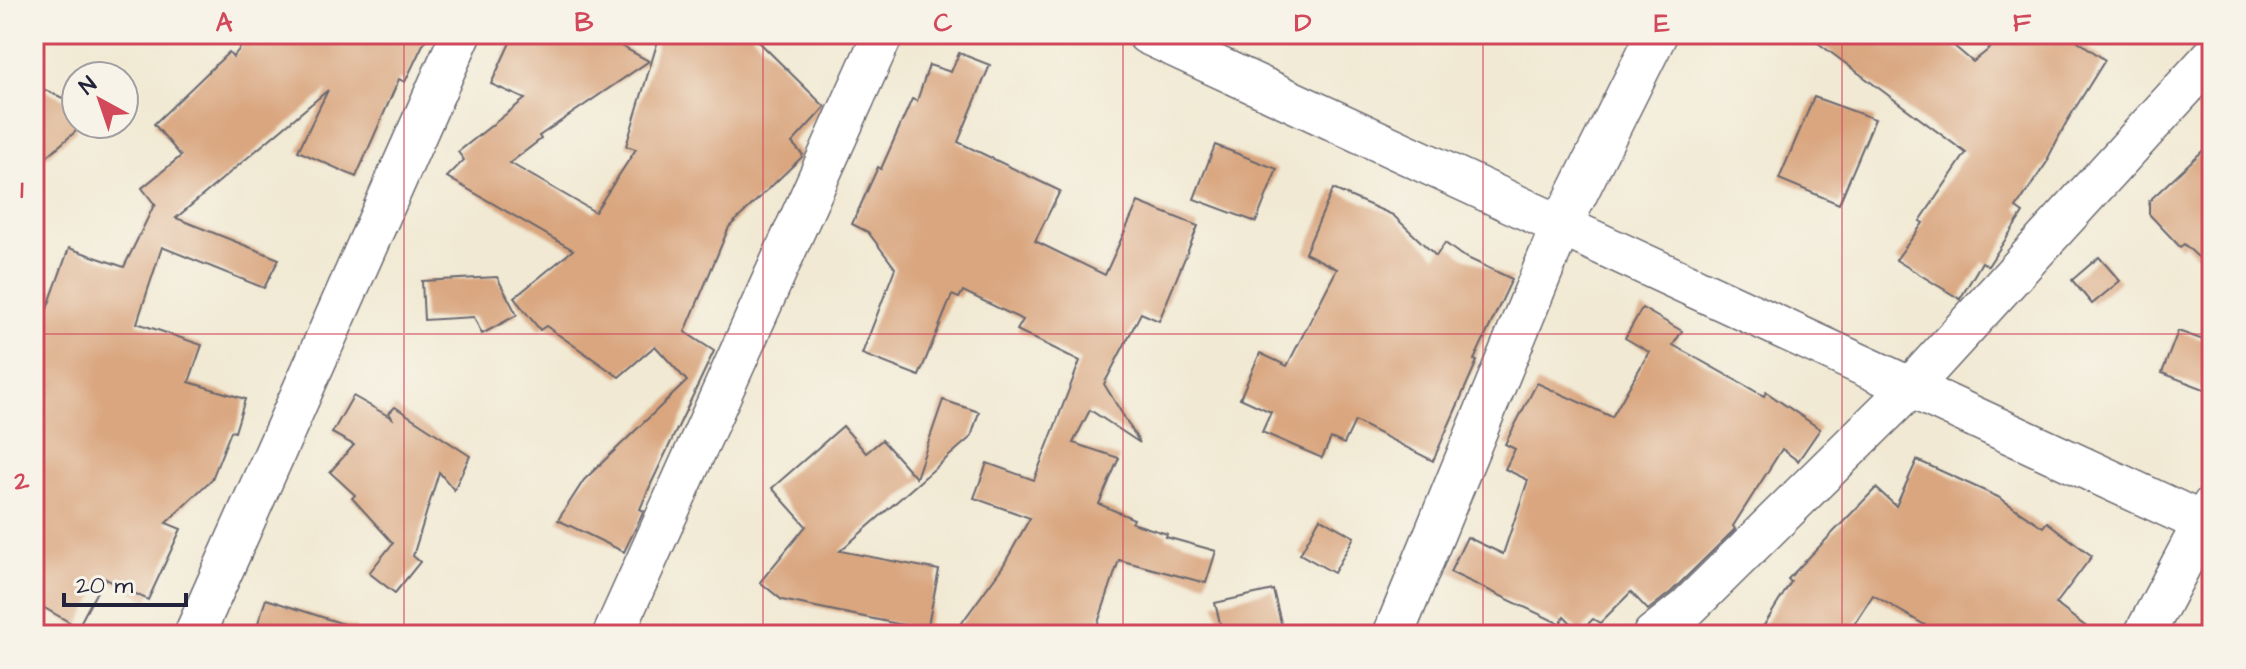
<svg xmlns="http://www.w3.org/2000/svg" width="2246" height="669" font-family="'Architects Daughter',sans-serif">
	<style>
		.building { fill: #d9a67f }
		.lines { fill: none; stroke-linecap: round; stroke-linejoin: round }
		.minor-casing { stroke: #6a6870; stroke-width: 43 }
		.minor { stroke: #fff; stroke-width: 40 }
		.grid { fill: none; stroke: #d1495b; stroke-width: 2; stroke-opacity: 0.55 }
		.neatline { fill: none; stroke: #d1495b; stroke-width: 3 }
		.grid-label { font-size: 26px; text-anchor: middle; font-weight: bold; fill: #d1495b }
	</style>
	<rect width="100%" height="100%" fill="#f7f3e8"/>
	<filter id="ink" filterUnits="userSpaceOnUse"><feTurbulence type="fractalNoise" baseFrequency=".0125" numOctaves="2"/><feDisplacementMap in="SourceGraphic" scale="16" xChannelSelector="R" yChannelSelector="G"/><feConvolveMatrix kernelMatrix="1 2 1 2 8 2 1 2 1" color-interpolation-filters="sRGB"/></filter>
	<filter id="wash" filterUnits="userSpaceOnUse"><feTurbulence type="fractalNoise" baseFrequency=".006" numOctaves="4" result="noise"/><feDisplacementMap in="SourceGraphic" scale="32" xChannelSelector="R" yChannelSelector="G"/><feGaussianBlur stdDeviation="1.8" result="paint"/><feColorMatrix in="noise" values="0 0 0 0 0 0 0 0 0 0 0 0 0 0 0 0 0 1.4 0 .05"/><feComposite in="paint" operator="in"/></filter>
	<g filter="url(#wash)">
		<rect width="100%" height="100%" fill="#f1e9d3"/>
		<g id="blocks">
			<g class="building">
				<path d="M251,34h177l-23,48 -6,-3 -43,98 -58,-26 30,-61 -152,128 103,41 -15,29 -102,-41 -25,76 65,22 -13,37 56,17 -10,33 -4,-1 -19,48 -46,44 15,6 -33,71 -44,-22 -26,49 -44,-25v-257l35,-97 55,19 30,-62 2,1 -14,-18 39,-32 -27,-32 75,-72 4,5z"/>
				<path d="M514,34h85l50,27 -110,75 2,3 -31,24 85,49 41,-63 -10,-3 34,-112h91l74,73 -33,36 11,12 -1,2 -73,70 -44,105 29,19 -63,133 -11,25 4,2 -20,41 -66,-32 26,-40 103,-99 -32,-35 -36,31 -73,-51 -6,4 -26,-32 59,-48 -126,-73 17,-17 -6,-8 67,-53 -34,-15z"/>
				<path d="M1806,34h134l33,28 35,-28h60l37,26 -39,63 -18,35 1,1 -33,49 7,5 -35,53 -6,-4 -22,37 -64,-39 27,-37 -3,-2 46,-68z"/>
				<path d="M959,53l31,12 -32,77 102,49 -25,50 70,34 33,-73 60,24 -39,95 -18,-8 -37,71 36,59 -50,-33 -17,33 46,15 -20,46 35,15 -2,4 35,11 -1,3 50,14 -10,32 -87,-23 -25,75h-141l50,-69 27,-48 -56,-20 13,-35 47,17 46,-119 -63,-31 6,-10 -60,-29 -4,7 -7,-3 -33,81 -57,-22 33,-86 -27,-36 -16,-8 26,-57 3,2 31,-70 5,2 12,-36 22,7z"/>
				<path d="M34,85l42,19v27l-42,37z"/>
				<path d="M1814,97l61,22 -36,85 -60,-25z"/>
				<path d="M2212,142v128l-28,-26 -4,3 -31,-33v-13z"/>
				<path d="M1215,145l62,24 -21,53 -62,-23z"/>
				<path d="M1333,189l60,26 43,41 9,-13 16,12 51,24 -38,81 3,1 -44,100 -78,-40 -11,23 -13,-6 -9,20 -60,-26 9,-20 -31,-14 20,-45 27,13 50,-97 -32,-16z"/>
				<path d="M2099,257l21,24 -28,23 -20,-24z"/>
				<path d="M497,277l20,38 -35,19 -8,-17 -50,3 -2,-39z"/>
				<path d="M1642,308l40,23 -9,14 91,51 2,-4 54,37 -22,32 -16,-12 -49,77 2,3 -64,63 -23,18 -17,-18 -31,31 -7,-4 -13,13 -16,-16 -4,8 -110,-52 17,-35 36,17 25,-74 -23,-11 10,-20 -10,-5 32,-61 75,34 37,-65 -24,-14z"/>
				<path d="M2178,331l34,12v49l-50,-19z"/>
				<path d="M353,396l39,22 -3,-5 6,-6 75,49 -16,34 -15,-18 -26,84 7,6 -25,31 -26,-20 24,-30 -41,-45 3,-3 -25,-23 24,-27 -22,-12z"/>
				<path d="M943,400l36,12 -8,25 -131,114 99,19 -12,60 -145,-30 -22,-18 46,-56 -34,-38 71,-62 23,27 16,-13 34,38z"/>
				<path d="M1917,460l81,37 45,30 4,-5 45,34 -36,48 41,31h-155l-69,-40 -26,40h-89l33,-53 -3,-3 88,-91 20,18z"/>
				<path d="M1320,518l34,19 -20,36 -34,-19z"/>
				<path d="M1273,590l11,45h-61l-8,-32z"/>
				<path d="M266,599l90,29 -1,7h-101z"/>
			</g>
		</g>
	</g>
	<g filter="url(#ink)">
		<use href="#blocks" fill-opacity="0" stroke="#6a6870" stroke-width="2"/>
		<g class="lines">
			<g class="minor-casing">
				<g id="minor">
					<path d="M1147,34l1065,493"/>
					<path d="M194,635l267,-601"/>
					<path d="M613,635l270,-601"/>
					<path d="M1393,635l168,-409 96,-192"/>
					<path d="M1653,635l33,-26 224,-221 302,-331"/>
					<path d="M2144,635l68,-129"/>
				</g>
			</g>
			<use href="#minor" class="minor"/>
		</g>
	</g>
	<path class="grid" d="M404,34v601M763,34v601M1123,34v601M1483,34v601M1842,34v601M34,334h2178"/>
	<rect width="2246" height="669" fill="none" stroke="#f7f3e8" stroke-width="88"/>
	<g transform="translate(100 100) rotate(320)"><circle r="38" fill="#f7f3e8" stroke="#a29fa3" stroke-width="2"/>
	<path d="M0-6L14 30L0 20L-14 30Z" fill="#d1495b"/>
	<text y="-12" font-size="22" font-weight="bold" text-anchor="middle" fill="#22223b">N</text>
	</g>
	<path d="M64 593v12h122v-12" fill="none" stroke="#22223b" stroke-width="4"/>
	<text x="76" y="593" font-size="24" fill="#22223b" stroke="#f7f3e8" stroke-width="6" paint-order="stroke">20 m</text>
	<rect x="44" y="44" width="2158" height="581" class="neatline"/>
	<g class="grid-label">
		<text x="224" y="31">A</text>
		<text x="584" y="31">B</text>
		<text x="943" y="31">C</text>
		<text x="1303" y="31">D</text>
		<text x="1662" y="31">E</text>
		<text x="2022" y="31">F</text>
		<text x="22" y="198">1</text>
		<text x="22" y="489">2</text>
	</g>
</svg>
